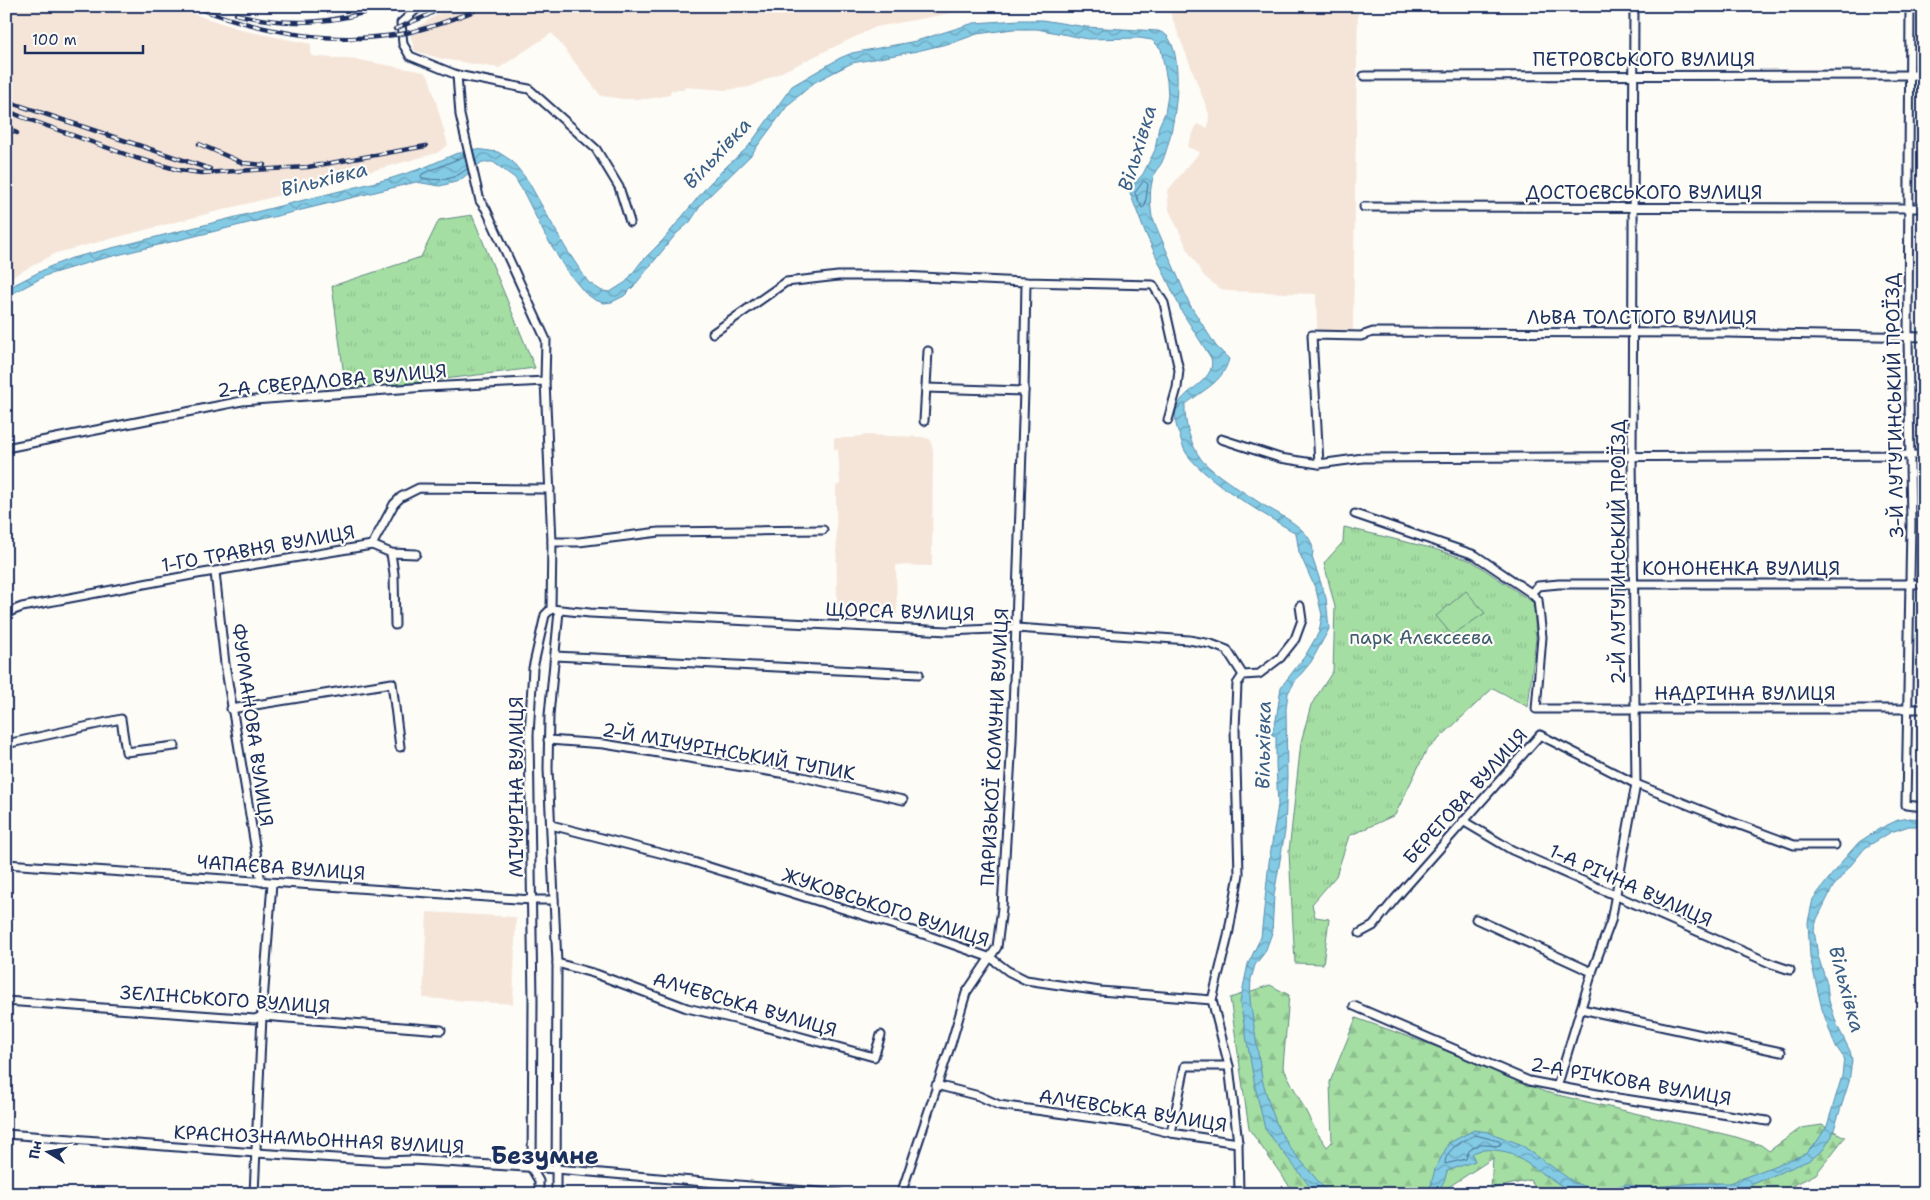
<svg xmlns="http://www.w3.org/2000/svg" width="1930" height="1200" font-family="'Shantell Sans',sans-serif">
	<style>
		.built { fill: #f5e5d9 }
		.grass { fill: url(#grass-tufts); stroke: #608680 }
		.forest { fill: url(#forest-firs); stroke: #608680 }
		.pitch { fill: #a5dea3; stroke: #608680 }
		.water { fill: url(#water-waves); stroke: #598cae }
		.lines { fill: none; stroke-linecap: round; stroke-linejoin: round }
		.shore { stroke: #456d94; stroke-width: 1 }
		.minor-casing { stroke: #1b2f5e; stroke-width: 11 }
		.minor { stroke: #fdfcf7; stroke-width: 7 }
		.rail-casing { stroke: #1b2f5e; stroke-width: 4.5 }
		.rail { stroke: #fdfcf7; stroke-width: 2.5; stroke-dasharray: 8; stroke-linecap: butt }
		.labels { text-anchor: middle; stroke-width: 4.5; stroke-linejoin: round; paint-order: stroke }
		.street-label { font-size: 19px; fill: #1b2f5e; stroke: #fdfcf7 }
		.park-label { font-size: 19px; fill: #3e5b6f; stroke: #fdfcf7 }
		.water-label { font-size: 20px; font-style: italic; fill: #3a5e86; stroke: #fdfcf7 }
		.district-label { font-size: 24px; font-weight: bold; fill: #1b2f5e; stroke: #fdfcf7 }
	</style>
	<defs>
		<pattern id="grass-tufts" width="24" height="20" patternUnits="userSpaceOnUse" patternTransform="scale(1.25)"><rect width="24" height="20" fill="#a5dea3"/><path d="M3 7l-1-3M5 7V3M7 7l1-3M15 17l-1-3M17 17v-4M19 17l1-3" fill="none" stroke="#8dbf8f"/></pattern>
		<pattern id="forest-firs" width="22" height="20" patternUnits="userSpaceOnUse" patternTransform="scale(1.25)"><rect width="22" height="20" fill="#a5dea3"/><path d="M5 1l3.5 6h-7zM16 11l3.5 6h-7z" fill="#8dbf8f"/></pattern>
		<pattern id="water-waves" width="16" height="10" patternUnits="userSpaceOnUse" patternTransform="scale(1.25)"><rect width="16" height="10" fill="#83cae4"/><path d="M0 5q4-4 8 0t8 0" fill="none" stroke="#6aa4bc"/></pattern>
	</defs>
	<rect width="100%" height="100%" fill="#fdfcf7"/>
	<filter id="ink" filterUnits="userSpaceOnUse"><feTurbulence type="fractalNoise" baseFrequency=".02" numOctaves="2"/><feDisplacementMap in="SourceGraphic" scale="10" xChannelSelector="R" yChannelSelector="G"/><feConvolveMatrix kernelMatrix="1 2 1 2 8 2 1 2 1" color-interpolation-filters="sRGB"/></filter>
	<g filter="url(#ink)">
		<g class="built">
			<path d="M6,6h163l77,25 65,13v12l48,4 65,12 5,5 19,68 -11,8 -102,28 -279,72 -50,27z"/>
			<path d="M451,6h907l-5,324h-36l-1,-36 -89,-3 -10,-4 -13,-11 -14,-22 -21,-44 -2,-19 33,-39 -13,-5 10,-23 11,4 1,-14 -41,-107 -194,2 -98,18 -126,60 -24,3 -42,-3v3h-13l-1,5 -23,4h-24l-22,-3 -49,-63 -53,35 -57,-9 -27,-8 -5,-16 11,-3 -2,-6z"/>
			<path d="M864,435l57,2 9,2 3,11 -1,116 -36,-1 1,49 -60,-1 -1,-127 4,-2 -2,-34 -4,-1v-11h17z"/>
			<path d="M427,912l89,5 -3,87 -90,-6z"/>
		</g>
		<g class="grass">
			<path d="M472,215l63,153 -189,23 -14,-105 89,-29 18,-37z"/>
			<path d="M1344,527l87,21 41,13 62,42 2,35 -8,69 -35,-19 -67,63 -31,64 -46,21 -13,40 -24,28 3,13 14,2 -6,45 -28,-1 -6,-111 12,-110 10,-37 22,-34 2,-64 -11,-44 19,-21z"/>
		</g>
		<path class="forest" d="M1270,985l19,10 -6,72 33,64 11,16 5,-5 -2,-60 26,-64 81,29 108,45 191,45 25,8 8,6 32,-23 21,-3 23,12 -29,37 -40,20h-236l-10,-14 -39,9 2,-31 -46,30v6h-152l-46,-65 -19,-131z"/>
		<path class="pitch" d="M1466,591l19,22 -33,22 -16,-19z"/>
		<g class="water">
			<path d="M1019,20h23l44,7 72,4c3,1 8,3 10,6 18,25 6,98 -6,125 -2,5 -7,8 -8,13 -5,13 -4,29 -2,42l38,88 26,41 13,13c-7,25 -26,30 -44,46 -1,18 6,40 16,54 10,13 41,32 56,42 17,12 63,29 55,56l14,41 3,31 -18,33 -15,18 -8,13 -2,16 1,68 -2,54 -11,64 -2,38 -7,19 -10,13 -4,14 -1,21 12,79 8,27 9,24 12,19 38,45 -14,-1 -50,-64 -10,-43 -15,-84 8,-38 13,-27 8,-75 9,-57 -2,-40v-28l-5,-3 5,-14 5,-33 24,-31 14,-24 3,-17 -6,-25 -17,-38 -3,-19c-27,-15 -100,-58 -112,-84 -2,-5 -3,-10 -5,-15 -5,-13 -6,-24 3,-35 11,-13 34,-22 29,-41l-29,-46 -38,-82 -14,-37 1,-6 12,-13 12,-24 4,-24 6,-13 3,-18 -1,-14 -6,-32 -9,-9 -13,-2 -51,1 -51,-10h-24l-36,5 -22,8 -38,9 -65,12 -37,19 -27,23 -38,51 -47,46 -13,20 -14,12 -42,52 -10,10 -12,6 -8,1 -9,-3 -10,-7 -19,-23 -21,-35 -20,-40 -10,-17 -22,-16h-11l-23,19 -19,5 -24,-4 -319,78 -50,15 -41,22v-8l43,-22 23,-9 320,-80 31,-10 32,-14 20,-5 23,3 14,9 16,20 37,66 23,35 14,9 8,1 16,-10 15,-20 22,-22 46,-56 18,-18 21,-19 44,-61 48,-28 12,-5 64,-12 58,-18z"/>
			<path d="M1909,818l15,1v7h-15l-18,6 -26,16 -32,39 -16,32 -3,11 4,26 9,28 2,17 8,24 13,26 2,9 -3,22 -17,54 -9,14 -13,10 -71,30 -32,4h-128l-11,-4 -57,-37c-12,-3 -30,-6 -39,1l3,7 -28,10 -2,8 -8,15h-13l7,-9 4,-16 14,-26 25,-13 14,2 32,12 55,39 14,5 17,2 20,-6 13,3h16l41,-4h34l75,-29 11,-11 11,-17 15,-50 2,-18 -9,-13 -13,-36 -12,-52 -2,-35 5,-23 30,-39 16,-18 20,-13 19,-9z"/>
		</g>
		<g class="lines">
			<g class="shore">
				<path d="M465,156l-43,18 -1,2 1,2c18,3 31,3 46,-10"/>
				<path d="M1144,181l4,3 -3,22 -3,2 -7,-15z"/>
				<path d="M1475,1135l24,6 2,3 -3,2c-15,-1 -28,-5 -32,13l-21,5c0,-15 18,-23 30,-29z"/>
				<path d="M1610,1194l16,-5 29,3 63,-4 2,6"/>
			</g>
			<g class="minor-casing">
				<g id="minor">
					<path d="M420,6l-19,17 2,21 7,12 47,19 3,40 20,86 6,8 60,131 -1,41 7,161 -1,67 -6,6 -12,53 -4,67 4,265 -1,169 7,12v13"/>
					<path d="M1910,6l-2,331 3,186 -5,282 18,2"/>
					<path d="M457,75l72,14 67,60 23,38 11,35"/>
					<path d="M1364,76l560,-1"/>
					<path d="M1364,207l560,1"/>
					<path d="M713,333l73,-51 52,-6h63l125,6 127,3 11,18 15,67 -2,18 -9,32"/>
					<path d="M1924,337l-196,-4 -355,-1 -12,4 -49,-1 7,129 44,-6 561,-3"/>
					<path d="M926,388l98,3"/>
					<path d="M924,421l4,-70"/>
					<path d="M1221,439l59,19 39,6"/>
					<path d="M6,448l236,-47 184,-14 119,-6"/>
					<path d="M1355,514l120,41 56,38 7,7 4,37 -6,72h388"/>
					<path d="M552,542h27l80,-10 164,-2"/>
					<path d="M372,545l19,8 25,1"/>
					<path d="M391,553l3,21 1,51"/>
					<path d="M215,572l10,92 36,218"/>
					<path d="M1531,593l7,-7 21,-2h365"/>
					<path d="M551,609l39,4 358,18 68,-3 173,12 22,4 16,6 16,25 16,-1 21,-16 15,-19 7,-19 -2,-14"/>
					<path d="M6,613l16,-6 175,-33 175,-29 22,-41 7,-7 18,-9 131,1"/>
					<path d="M555,656l364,18"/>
					<path d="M231,709l161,-26 8,64"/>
					<path d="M548,740l56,4 194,32 105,24"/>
					<path d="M6,744l115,-25 5,33 49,-6"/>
					<path d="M1463,821l49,29 260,114 18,6"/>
					<path d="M551,825l136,35 239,75 65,23 17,13 18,9 74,11 112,9"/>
					<path d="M6,864l526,36h22"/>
					<path d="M1476,919l116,53"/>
					<path d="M1360,933l13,-7 22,-27 145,-164 96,49 85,34 73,27h41"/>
					<path d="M557,963l39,11 91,34 60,14 127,35 7,-22"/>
					<path d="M6,1001l249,18 7,-3 179,14"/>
					<path d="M1354,1006l175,75 89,17 149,23"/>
					<path d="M1581,1009l200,43"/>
					<path d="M936,1085l43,11 20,9 131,18 41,10 67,10"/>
					<path d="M1557,1087l35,-115 19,-51 25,-137 -4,-327 2,-451"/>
					<path d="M1171,1133l14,-67h44"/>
					<path d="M6,1134l250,19 128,8 29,-1 143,9 284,25"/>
					<path d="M254,1194l8,-178 10,-133"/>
					<path d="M556,1194l1,-231 -9,-194 1,-54 10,-104"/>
					<path d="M901,1194l50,-150 15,-51 31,-46 5,-39 10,-168 12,-349 2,-109"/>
					<path d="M1239,1194l-1,-51 -9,-77 -17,-66 16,-64 11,-62 -4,-145 2,-45 6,-9"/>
				</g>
			</g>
			<use href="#minor" class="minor"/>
			<g class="rail-casing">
				<g id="rail">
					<path d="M192,6c61,23 128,38 194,30 31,-3 59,-14 88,-25"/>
					<path d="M236,14c53,13 98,10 150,-8"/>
					<path d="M395,29l31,-13 18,-10"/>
					<path d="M6,101l204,68"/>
					<path d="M6,110l16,7 114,41 43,12 22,3 107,-6 118,-21"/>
					<path d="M6,128l11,5"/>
					<path d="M199,144l44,19 21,2"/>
				</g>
			</g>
			<use href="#rail" class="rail"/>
		</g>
	</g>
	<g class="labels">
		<g class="street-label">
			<text x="1644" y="66">ПЕТРОВСЬКОГО ВУЛИЦЯ</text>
			<text x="1644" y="199">ДОСТОЄВСЬКОГО ВУЛИЦЯ</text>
			<text x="1642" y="324">ЛЬВА ТОЛСТОГО ВУЛИЦЯ</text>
			<text transform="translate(332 380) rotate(-5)" y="7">2-А СВЕРДЛОВА ВУЛИЦЯ</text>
			<text transform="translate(1894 406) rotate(-91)" y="7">3-Й ЛУТУГИНСЬКИЙ ПРОЇЗД</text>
			<text transform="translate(258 548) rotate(-10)" y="7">1-ГО ТРАВНЯ ВУЛИЦЯ</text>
			<text transform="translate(1618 552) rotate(-90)" y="7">2-Й ЛУТУГИНСЬКИЙ ПРОЇЗД</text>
			<text x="1741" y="575">КОНОНЕНКА ВУЛИЦЯ</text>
			<text transform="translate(900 611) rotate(2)" y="7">ЩОРСА ВУЛИЦЯ</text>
			<text x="1745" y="700">НАДРІЧНА ВУЛИЦЯ</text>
			<text transform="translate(253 725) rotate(82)" y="7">ФУРМАНОВА ВУЛИЦЯ</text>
			<text transform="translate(994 747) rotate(-87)" y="7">ПАРИЗЬКОЇ КОМУНИ ВУЛИЦЯ</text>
			<text transform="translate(729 751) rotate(10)" y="7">2-Й МІЧУРІНСЬКИЙ ТУПИК</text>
			<text transform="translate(516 787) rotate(-90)" y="7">МІЧУРІНА ВУЛИЦЯ</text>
			<text transform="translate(1465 796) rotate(-48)" y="7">БЕРЕГОВА ВУЛИЦЯ</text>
			<text transform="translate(281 867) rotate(4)" y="7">ЧАПАЄВА ВУЛИЦЯ</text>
			<text transform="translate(1631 885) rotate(24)" y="7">1-А РІЧНА ВУЛИЦЯ</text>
			<text transform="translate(886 907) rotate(18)" y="7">ЖУКОВСЬКОГО ВУЛИЦЯ</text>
			<text transform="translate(225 999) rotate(4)" y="7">ЗЕЛІНСЬКОГО ВУЛИЦЯ</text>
			<text transform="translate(745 1004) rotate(16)" y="7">АЛЧЕВСЬКА ВУЛИЦЯ</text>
			<text transform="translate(1631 1081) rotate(10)" y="7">2-А РІЧКОВА ВУЛИЦЯ</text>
			<text transform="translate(1133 1110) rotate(9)" y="7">АЛЧЕВСЬКА ВУЛИЦЯ</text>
			<text transform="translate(319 1139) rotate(3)" y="7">КРАСНОЗНАМЬОННАЯ ВУЛИЦЯ</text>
		</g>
		<g class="park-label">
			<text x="1421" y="644">парк Алєксєєва</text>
		</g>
		<g class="water-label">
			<text transform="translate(1137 148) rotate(-73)" y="7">Вільхівка</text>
			<text transform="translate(717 153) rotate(-47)" y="7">Вільхівка</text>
			<text transform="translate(324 179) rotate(-14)" y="7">Вільхівка</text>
			<text transform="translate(1263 745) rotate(-89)" y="7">Вільхівка</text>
			<text transform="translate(1847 989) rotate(75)" y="7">Вільхівка</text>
		</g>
		<g class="district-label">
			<text x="545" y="1164">Безумне</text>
		</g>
	</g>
	<rect width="1930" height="1200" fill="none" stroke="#fdfcf7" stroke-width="25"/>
	<rect x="12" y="12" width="1905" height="1175" fill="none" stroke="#1b2f5e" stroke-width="2" filter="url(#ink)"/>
	<g transform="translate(48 1152) rotate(280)" stroke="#fdfcf7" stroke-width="4" paint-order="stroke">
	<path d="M0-4L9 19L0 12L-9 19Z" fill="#1b2f5e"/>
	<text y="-8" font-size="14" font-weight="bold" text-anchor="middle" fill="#1b2f5e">Пн</text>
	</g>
	<path d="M25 45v8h118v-8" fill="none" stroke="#1b2f5e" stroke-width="2.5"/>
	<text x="32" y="45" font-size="15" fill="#1b2f5e" stroke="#fdfcf7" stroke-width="4" paint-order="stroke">100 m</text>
</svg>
